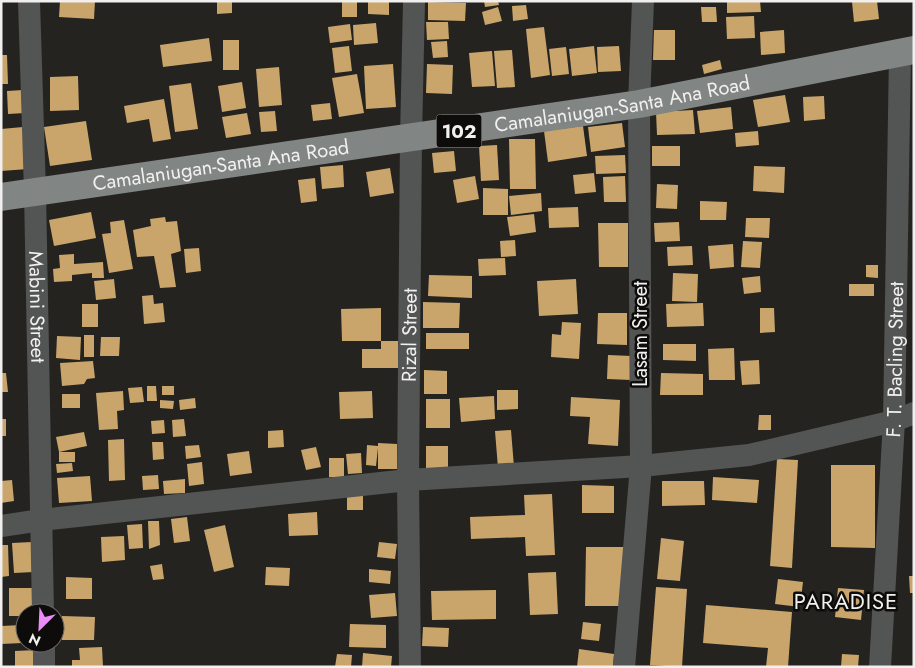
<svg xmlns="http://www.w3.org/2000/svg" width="915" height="668" font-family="Jost,sans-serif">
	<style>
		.building { fill: #c9a56b }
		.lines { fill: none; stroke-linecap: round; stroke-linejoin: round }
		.minor { stroke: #535454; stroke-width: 22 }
		.major { stroke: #818584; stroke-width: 28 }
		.labels { text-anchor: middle; stroke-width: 5; stroke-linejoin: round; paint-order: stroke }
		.shield { fill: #0d0c0b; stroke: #adacaa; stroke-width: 1 }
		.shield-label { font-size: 19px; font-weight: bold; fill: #f1f0ee }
		.street-label { font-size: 20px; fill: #f1f0ee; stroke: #0d0c0b }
		.quarter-label { font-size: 22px; letter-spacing: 1px; fill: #f1f0ee; stroke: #0d0c0b }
	</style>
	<rect width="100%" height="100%" fill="#242320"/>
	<g class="building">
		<path d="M60,1h35l-1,18 -35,-2z"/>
		<path d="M217,1h15v12l-15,1z"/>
		<rect x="342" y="1" width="15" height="16"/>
		<path d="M368,1h21v14l-21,-1z"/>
		<path d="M484,1h14l1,4 -14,2z"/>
		<path d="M727,1h33l1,11 -34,1z"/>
		<path d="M877,1l2,18 -25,3 -2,-20z"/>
		<path d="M428,2l38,1 -1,18 -37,-1z"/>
		<path d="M526,5l2,14 -15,2 -1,-15z"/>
		<path d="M498,7l4,14 -17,4 -3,-13z"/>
		<path d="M701,7h15l1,15h-15z"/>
		<path d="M754,16l1,22 -28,1 -1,-22z"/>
		<path d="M426,22h22l1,17 -22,1z"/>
		<path d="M376,23l2,20 -24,2 -1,-20z"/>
		<path d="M350,24l2,16 -22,3 -2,-16z"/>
		<path d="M544,27l6,48 -19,3 -5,-49z"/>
		<path d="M654,30h21v30h-22z"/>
		<path d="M784,30l1,23 -24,2 -1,-23z"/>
		<path d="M209,38l3,23 -49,6 -3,-22z"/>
		<rect x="223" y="40" width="16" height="30"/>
		<path d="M447,41l1,16 -15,1 -2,-16z"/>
		<path d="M349,46l3,25 -17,2 -3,-25z"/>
		<path d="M594,46l3,27 -25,3 -3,-27z"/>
		<path d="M619,46l2,25 -23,1 -1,-25z"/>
		<path d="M566,47l3,27 -17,2 -3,-27z"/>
		<path d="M512,50l3,37 -18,1 -3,-37z"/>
		<path d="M492,51l3,35 -23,1 -3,-34z"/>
		<path d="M1,55h6l1,29h-7z"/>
		<path d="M720,60l2,9 -18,5 -2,-9z"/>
		<path d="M393,64l3,43 -30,2 -2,-43z"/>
		<path d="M427,64l26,1 -1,29 -26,-1z"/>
		<path d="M279,67l3,38 -23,2 -3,-38z"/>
		<path d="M357,74l7,39 -25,4 -7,-39z"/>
		<path d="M78,76l1,34 -29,1v-34z"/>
		<path d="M242,82l4,26 -24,4 -4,-26z"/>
		<path d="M191,83l7,46 -23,3 -6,-46z"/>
		<path d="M23,90l2,23 -17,1 -1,-23z"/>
		<path d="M785,95l5,27 -32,5 -5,-27z"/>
		<path d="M824,96l1,23 -21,2 -1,-24z"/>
		<path d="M164,99l7,40 -18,3 -4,-23 -22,4 -3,-17z"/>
		<path d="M330,103l2,16 -19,2 -2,-16z"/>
		<path d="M731,107l2,22 -33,4 -3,-22z"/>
		<path d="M693,110l2,24 -38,1 -1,-23z"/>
		<path d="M275,111l2,20 -16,1 -2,-20z"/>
		<path d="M247,113l4,21 -25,4 -4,-21z"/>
		<path d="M86,121l6,39 -42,6 -6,-39z"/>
		<path d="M622,123l3,24 -34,5 -3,-25z"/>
		<path d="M583,126l4,30 -39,6 -4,-31z"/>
		<path d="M23,127l5,42 -27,2v-42z"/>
		<path d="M758,131l1,14 -23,2 -1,-14z"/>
		<path d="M509,139h26l1,50h-26z"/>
		<path d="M497,145l2,35 -18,1 -2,-35z"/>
		<rect x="652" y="146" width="28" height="20"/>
		<path d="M454,151l2,20 -22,2 -2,-20z"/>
		<path d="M625,155l1,18 -30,1 -1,-18z"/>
		<path d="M343,165l1,22 -22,2 -2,-22z"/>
		<path d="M754,166l31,1 -1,26 -31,-2z"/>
		<path d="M390,168l4,25 -24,4 -4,-25z"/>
		<path d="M594,173l2,19 -21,2 -2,-19z"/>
		<path d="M475,176l4,23 -22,4 -4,-23z"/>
		<path d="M625,176l1,26h-22l-1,-25z"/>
		<path d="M315,178l2,23 -16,2 -3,-23z"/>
		<path d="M657,184l21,1 -1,24 -21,-1z"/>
		<path d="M483,188l25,1v26h-25z"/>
		<path d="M541,193l1,18 -31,4 -2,-19z"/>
		<path d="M700,201l27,1 -1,18h-26z"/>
		<path d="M578,207l1,20 -30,1 -1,-20z"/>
		<path d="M91,212l5,26 -42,8 -5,-26z"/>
		<path d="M534,214l2,18 -26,4 -3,-19z"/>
		<path d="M165,217l1,5 11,-1 4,30 -10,3 5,33 -16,1 -6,-32 -17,1 -4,-27 18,-4 -1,-7z"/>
		<path d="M746,218h24l-1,20 -24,-1z"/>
		<path d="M124,220l9,49 -24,4 -7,-39 9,-1 -1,-11z"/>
		<path d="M679,222l1,19 -25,1 -1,-19z"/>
		<path d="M598,223h30v44h-29z"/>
		<path d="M515,240l1,16 -15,1 -1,-16z"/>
		<path d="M743,241l19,1 -2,26 -19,-1z"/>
		<path d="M733,244l1,23 -24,2 -2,-23z"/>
		<path d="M692,246l1,19 -25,1 -1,-19z"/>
		<path d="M199,248l2,23 -15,2 -2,-24z"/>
		<path d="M74,254v10l29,-2 1,16h-12v-5l-20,2v6l-18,1 -1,-13 7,-1 -1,-13z"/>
		<path d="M505,258l1,17 -27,1 -1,-17z"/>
		<path d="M866,265h12v13l-12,-1z"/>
		<path d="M673,273l25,1 -1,28 -25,-1z"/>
		<path d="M429,275l43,1v22l-44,-2z"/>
		<path d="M760,276l1,16 -17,2 -2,-16z"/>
		<path d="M114,279l2,19 -20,2 -2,-19z"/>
		<path d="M576,279l2,35 -39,2 -2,-35z"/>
		<rect x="849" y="284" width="25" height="12"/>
		<path d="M153,295l1,9 9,-1 2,19 -21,2 -2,-28z"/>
		<path d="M423,302l37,1 -1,25h-36z"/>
		<path d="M703,303l1,23 -37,1 -1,-23z"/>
		<rect x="82" y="304" width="16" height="23"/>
		<path d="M381,308v33h-39l-1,-32z"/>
		<path d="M760,308h14l1,24 -15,1z"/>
		<path d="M598,313h29v32l-30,-1z"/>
		<path d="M562,322l19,1 -2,36 -28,-2 1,-23 9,1z"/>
		<rect x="426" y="333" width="43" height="16"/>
		<rect x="84" y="335" width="10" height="22"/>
		<path d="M57,336l24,1 -1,23 -24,-2z"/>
		<path d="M101,337h19l-1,19h-19z"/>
		<path d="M381,341h17v27h-36v-19h19z"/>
		<path d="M663,344h33v17l-33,-1z"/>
		<path d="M734,348l1,32h-26l-1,-31z"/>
		<path d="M608,355l24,1 -1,24 -24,-1z"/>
		<path d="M759,360l1,24 -18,1 -2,-24z"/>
		<path d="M93,361l2,17 -8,1 -3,5 -22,2 -2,-23z"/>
		<path d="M424,370l23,1v23h-23z"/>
		<path d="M1,373h5l2,19h-7z"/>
		<path d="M661,373l42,1v21h-43z"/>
		<path d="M147,386h9l1,15h-10z"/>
		<rect x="162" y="386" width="12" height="9"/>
		<path d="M142,387l2,15 -14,1 -2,-15z"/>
		<path d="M497,390h21v19l-21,1z"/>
		<path d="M123,391l1,19 -7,1 1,18 -19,1 -3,-37z"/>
		<path d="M372,391l1,27 -33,1 -1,-27z"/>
		<rect x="62" y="394" width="18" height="14"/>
		<path d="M494,396l1,23 -34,3 -2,-24z"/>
		<path d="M571,397l49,3 -2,46 -30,-2 2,-27 -20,-1z"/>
		<path d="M195,398l1,10 -16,2 -1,-10z"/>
		<rect x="426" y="399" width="24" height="29"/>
		<path d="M160,400l14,1 -1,8 -13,-1z"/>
		<path d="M759,415h12v15h-13z"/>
		<rect x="1" y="419" width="5" height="17"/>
		<path d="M184,419l2,17 -13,1 -1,-17z"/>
		<path d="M164,420l1,13 -13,1 -1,-13z"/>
		<path d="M283,430l1,17 -16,1v-17z"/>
		<path d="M511,430l3,37 -16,1 -3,-37z"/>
		<path d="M84,432l3,14 -28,6h16v10h-16v-10l-3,-15z"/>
		<path d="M124,439l1,41 -16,1 -1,-41z"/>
		<path d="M152,442h11l1,17 -11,1z"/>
		<path d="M378,443l19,1v25h-19v-21l-2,18 -10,-1 1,-20 11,1z"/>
		<path d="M199,445l2,12 -15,2 -1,-13z"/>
		<rect x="426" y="446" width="22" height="23"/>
		<path d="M316,447l5,20 -15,3 -5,-20z"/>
		<path d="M249,451l3,22 -22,3 -3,-22z"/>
		<path d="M361,453l1,20 -14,1 -2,-20z"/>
		<rect x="329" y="458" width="15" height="19"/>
		<path d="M777,459l21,1 -6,108 -22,-2z"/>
		<path d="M202,462l2,22 -15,2 -2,-22z"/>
		<path d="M72,463l1,8 -16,2 -1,-9z"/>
		<path d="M831,465h44v83l-44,-1z"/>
		<path d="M158,475l1,14 -16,1 -1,-14z"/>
		<path d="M90,476l2,25 -33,2 -2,-25z"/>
		<path d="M713,477l46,3 -2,23 -45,-3z"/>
		<path d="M185,479v14l-21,1 -1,-13z"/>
		<path d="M12,480l2,21 -13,2v-22z"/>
		<path d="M662,481h42l1,24 -43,1z"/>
		<path d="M582,485l32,1v27h-32z"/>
		<rect x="347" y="494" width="16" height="16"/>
		<path d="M552,494l3,61 -29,1 -1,-19 -54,2 -1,-22 55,-2 -1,-20z"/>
		<path d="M317,512l1,23 -29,1 -1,-22z"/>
		<path d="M187,517l3,24 -16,2 -3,-24z"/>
		<path d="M148,521h11l1,24 -11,4z"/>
		<path d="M142,524l1,24 -14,1 -2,-24z"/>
		<path d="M225,525l9,42 -20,5 -10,-42z"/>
		<path d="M124,536l1,24 -23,2 -1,-25z"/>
		<path d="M661,538l23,3 -4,40 -23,-2z"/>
		<path d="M32,542l2,30 -20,1 -2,-30z"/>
		<path d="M379,542l18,2 -2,15 -18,-2z"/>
		<path d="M1,545h7l1,31 -8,1z"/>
		<path d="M586,547h40v59h-41z"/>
		<path d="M162,564l2,15 -11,1 -3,-14z"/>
		<path d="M266,567l24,1 -1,18 -24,-1z"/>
		<path d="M369,569l22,2 -1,13 -21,-2z"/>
		<path d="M556,572l2,42 -28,1 -2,-42z"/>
		<path d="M909,576h5v17h-4z"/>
		<path d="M66,577l26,1v21h-26z"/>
		<path d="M778,579l25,3 -3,25 -25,-3z"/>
		<path d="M656,587l31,2 -5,78 -32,-2z"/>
		<path d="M9,588h23v25h-7v3h-16z"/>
		<path d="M838,588l26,2 -3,30 -26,-3z"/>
		<path d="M496,590v29l-64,1 -1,-29z"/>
		<path d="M395,593l2,23 -26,2 -2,-23z"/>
		<path d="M706,605l86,7 -4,55h-22l2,-19 -65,-5z"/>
		<path d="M62,616l33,1 -1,23h-32z"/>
		<path d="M583,622l18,2 -2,17 -18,-2z"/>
		<path d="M350,624l36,1v23l-37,-1z"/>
		<path d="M22,625l1,18 -22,1v-18z"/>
		<path d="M423,627l26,1 -1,19 -26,-1z"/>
		<path d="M102,647l1,20h-31v-7h8l-1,-12z"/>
		<path d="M579,649l35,5 -1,13h-36z"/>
		<path d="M36,650l1,17h-22v-16z"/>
		<path d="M363,653l29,3 -1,11h-29z"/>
		<path d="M337,654l15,1 -1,12h-16z"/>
		<path d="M842,654l17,1 -1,12h-17z"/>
	</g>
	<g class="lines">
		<g class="minor">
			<path id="s1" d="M29,1l6,191 8,421"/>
			<path d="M1,526l40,-6 367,-40 233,-14 108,-11 145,-34 20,-8"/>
			<path d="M44,643v24"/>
			<path id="s2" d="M410,667l-2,-187 3,-342 3,-137"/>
			<path d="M624,667l17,-201 -2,-362 4,-103"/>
			<path id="s3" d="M880,667l14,-246 6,-368"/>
		</g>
		<path class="major" id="s4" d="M1,197l638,-93 275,-54"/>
	</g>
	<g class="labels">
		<rect class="shield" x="436.5" y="114.5" width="45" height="33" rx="4"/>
		<g class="shield-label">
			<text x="459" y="138">102</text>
		</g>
		<g class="street-label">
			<text dy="7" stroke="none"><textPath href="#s4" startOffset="628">Camalaniugan-Santa Ana Road</textPath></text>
			<text dy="7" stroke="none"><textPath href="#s4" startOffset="222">Camalaniugan-Santa Ana Road</textPath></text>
			<text dy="7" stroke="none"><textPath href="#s1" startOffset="306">Mabini Street</textPath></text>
			<text dy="7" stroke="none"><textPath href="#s2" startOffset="332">Rizal Street</textPath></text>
			<text transform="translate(640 334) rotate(-90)" y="7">Lasam Street</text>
			<text dy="7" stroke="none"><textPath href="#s3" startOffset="308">F. T. Bacling Street</textPath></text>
		</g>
		<g class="quarter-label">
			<text x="846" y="609">PARADISE</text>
		</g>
	</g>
	<rect width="915" height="668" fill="none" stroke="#f1f0ee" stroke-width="5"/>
	<g transform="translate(40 628) rotate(204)"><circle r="24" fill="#0d0c0b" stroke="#686766"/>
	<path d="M0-4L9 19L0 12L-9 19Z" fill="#ec8cfa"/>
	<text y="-8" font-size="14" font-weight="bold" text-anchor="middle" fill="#f1f0ee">N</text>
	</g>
</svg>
